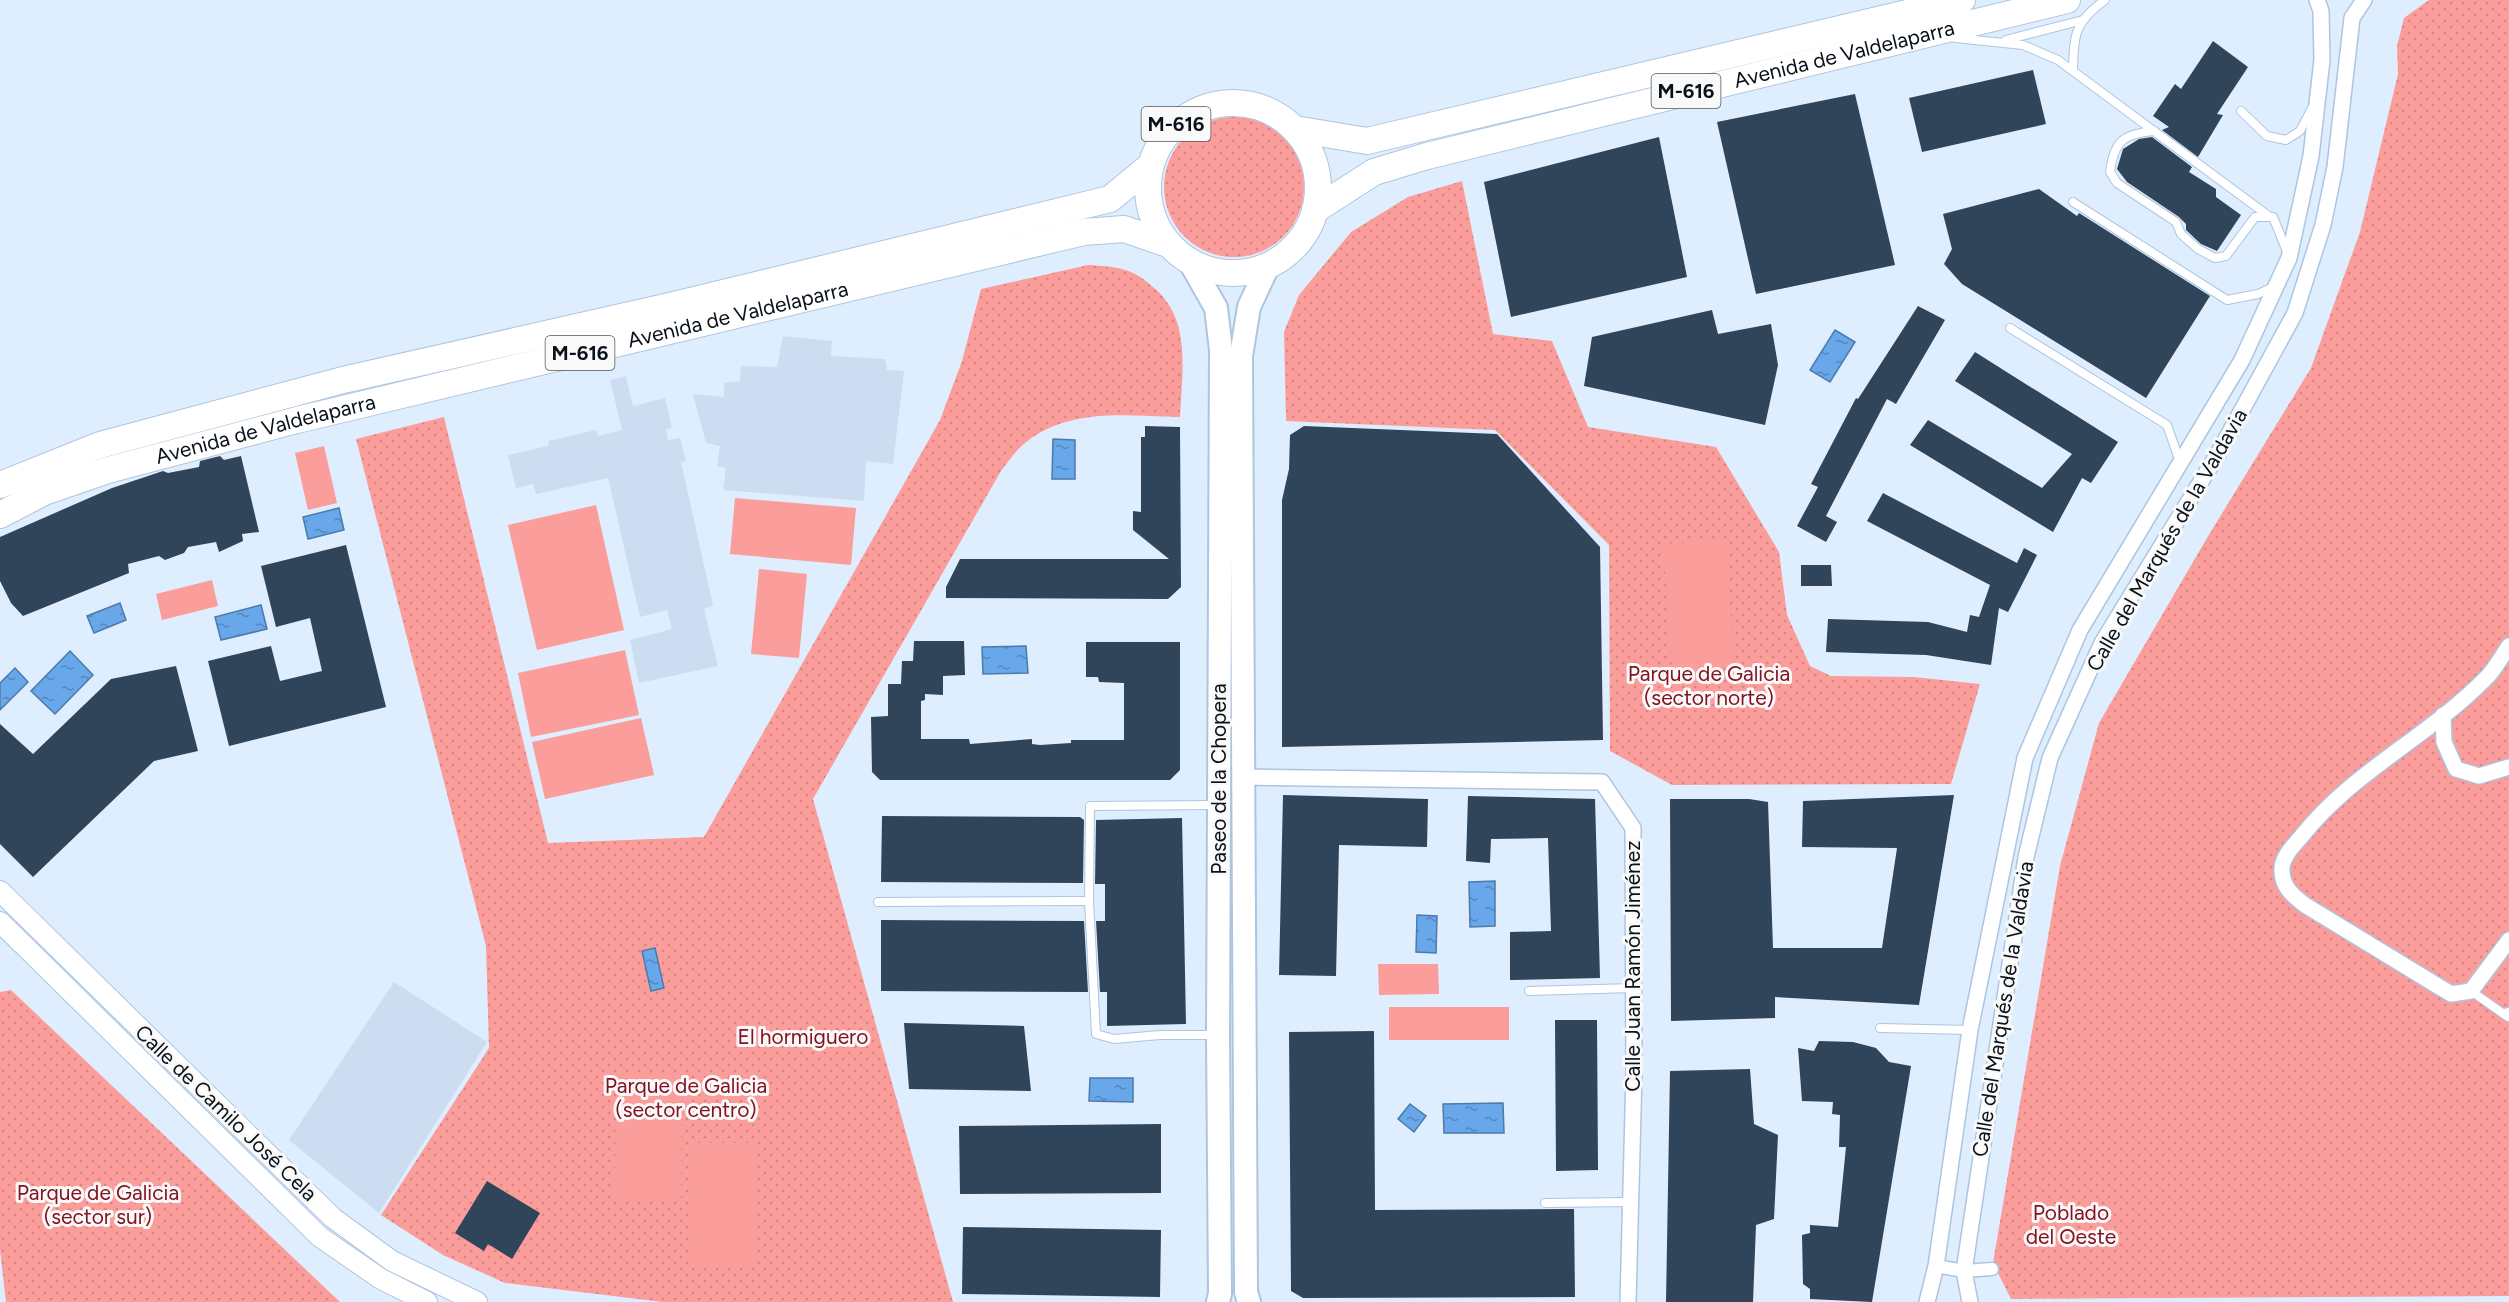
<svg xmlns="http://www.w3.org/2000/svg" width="2509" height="1302" font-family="Figtree,sans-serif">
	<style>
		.built { fill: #ccddf1 }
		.park { fill: url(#park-dots) }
		.pitch { fill: #fb9d9a }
		.water { fill: url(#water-ripples); stroke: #4c7aab; stroke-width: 1.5 }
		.building { fill: #30445a }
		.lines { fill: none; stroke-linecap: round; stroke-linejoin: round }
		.service-casing { stroke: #adc5df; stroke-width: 10 }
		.pedestrian-casing { stroke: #adc5df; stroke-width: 15 }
		.minor-casing { stroke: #adc5df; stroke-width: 18 }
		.tertiary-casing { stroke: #adc5df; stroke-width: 22 }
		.secondary-casing { stroke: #adc5df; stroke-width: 26 }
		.trunk-casing { stroke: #adc5df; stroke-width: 28 }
		.service { stroke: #fff; stroke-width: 8 }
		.pedestrian { stroke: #fff; stroke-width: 12 }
		.minor { stroke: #fff; stroke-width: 15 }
		.tertiary { stroke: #fff; stroke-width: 20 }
		.secondary { stroke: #fff; stroke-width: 22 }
		.trunk { stroke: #fff; stroke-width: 26 }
		.labels { text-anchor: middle; stroke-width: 6; stroke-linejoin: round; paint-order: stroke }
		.shield { fill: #f9f9f9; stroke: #51575d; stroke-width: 1.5 }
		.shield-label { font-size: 20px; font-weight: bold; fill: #09111a }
		.street-label { font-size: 21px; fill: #09111a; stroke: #f9f9f9 }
		.park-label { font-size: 21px; fill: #851220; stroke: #f9f9f9 }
	</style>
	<defs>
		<pattern id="park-dots" width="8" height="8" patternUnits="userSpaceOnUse" patternTransform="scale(1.5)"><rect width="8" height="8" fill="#fb9d9a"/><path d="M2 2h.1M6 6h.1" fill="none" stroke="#d68684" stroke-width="1.8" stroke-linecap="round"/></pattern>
		<pattern id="water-ripples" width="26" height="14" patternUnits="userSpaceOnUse" patternTransform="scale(1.5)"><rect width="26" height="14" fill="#68a7e9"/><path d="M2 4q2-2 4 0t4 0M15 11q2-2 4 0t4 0" fill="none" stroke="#5487bc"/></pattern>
	</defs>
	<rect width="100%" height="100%" fill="#dfeefe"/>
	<g class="built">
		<path d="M783,336l49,5 -1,15 54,3 2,11 17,1 -11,93 -27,-3 -2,40 -141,-11 3,-22 -9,-2 3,-20 -14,-3 -13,-49 31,3v-14l16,-2 1,-15 36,1z"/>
		<path d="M626,376l7,30 32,-8 7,30 -6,1 2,11 12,-2 6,23 -5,1 32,144 -9,3 14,57 -79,17 -9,-43 42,-11 -5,-19 -27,7 -32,-139 -72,16 -3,-10 -17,4 -8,-33 40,-9 1,-5 47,-11 2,6 24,-6 -12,-50z"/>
		<path d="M394,982l93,60 -108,171 -90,-73z"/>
	</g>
	<g class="park">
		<path d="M2429,0h80v1296l-498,3 -18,-36 67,-397 39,-143 108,-185 104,-170 49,-136 38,-158 -1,-28 7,-28z"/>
		<circle cx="1234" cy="187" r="70"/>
		<path d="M1462,181l31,153 59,7 36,86 128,20 63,105 8,63 23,51 21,10 83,1 66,7 -29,100 -279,1 -62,-34 -1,-206 -114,-115 -209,-9 -2,-89 15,-37 52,-63 57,-35z"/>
		<path d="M1088,265c13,1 26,1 37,5 11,3 20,10 28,17 39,32 29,84 27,130 -54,-1 -110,-10 -155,26 -9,7 -17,19 -24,28l-188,328 140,503h-290l-158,-19 -62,-28 -62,-40 108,-167 -3,-102 -130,-507 88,-22 104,426 156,-6 236,-417 22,-59 19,-72z"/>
		<path d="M11,990l329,312h-334l-6,-52v-258z"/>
	</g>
	<g class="pitch">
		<path d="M324,446l13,57 -29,7 -13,-57z"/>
		<path d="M735,498l121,10 -5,57 -121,-11z"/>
		<path d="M596,505l28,125 -87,20 -29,-125z"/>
		<path d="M1726,540l8,126 -62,5 -9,-127z"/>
		<path d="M759,569l48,5 -8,84 -48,-4z"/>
		<path d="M212,580l6,26 -56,14 -6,-26z"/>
		<path d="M625,650l14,65 -108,22 -13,-64z"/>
		<path d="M641,718l13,57 -109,24 -13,-57z"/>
		<path d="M1378,964h60l1,30 -60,1z"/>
		<rect x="1389" y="1007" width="120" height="33"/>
		<path d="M617,1072l65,2 -1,126 -67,-1z"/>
		<path d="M691,1143h66l-1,125h-66z"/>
	</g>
	<g class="water">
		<path d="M1835,330l20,12 -25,40 -20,-12z"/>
		<path d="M1053,439l22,1v39h-23z"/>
		<path d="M339,508l5,22 -36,9 -5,-22z"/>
		<path d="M120,603l6,17 -32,13 -7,-17z"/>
		<path d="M261,605l6,24 -46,11 -6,-23z"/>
		<path d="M1026,646l2,27 -45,1 -1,-27z"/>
		<path d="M70,651l23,24 -38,39 -24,-23z"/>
		<path d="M15,668l13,14 -28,28v-27z"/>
		<path d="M1495,881v45l-25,1 -1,-45z"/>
		<path d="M1417,915l20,1 -1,37 -20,-1z"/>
		<path d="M655,948l9,40 -13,3 -9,-40z"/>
		<path d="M1090,1078h43v24l-44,-1z"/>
		<path d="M1503,1103l1,30h-60l-1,-29z"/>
		<path d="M1410,1104l16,12 -12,16 -16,-13z"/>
	</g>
	<g class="building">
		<path d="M2213,41l35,26 -31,47 6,1 -25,42 -36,-27 7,-3 -16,-11 22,-32 6,5z"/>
		<path d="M2033,70l13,54 -124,28 -13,-54z"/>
		<path d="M1855,94l40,171 -139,29 -39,-172z"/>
		<path d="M1659,137l28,140 -176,40 -27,-135z"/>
		<path d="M2152,137l40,30 -3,5 27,17v8l25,18 -24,36 -16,-7 -15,-14v-6l-7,-7 -52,-35 -10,-13 6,-20 16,-10z"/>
		<path d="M2039,189l38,27 2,-3 131,83 -64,102 -184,-114 -18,-20 8,-15 -9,-35z"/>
		<path d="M1918,306l27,14 -49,84 -9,-5 -61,117 11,6 -11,20 -29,-16 21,-39 -7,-3 45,-86 2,1z"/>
		<path d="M1712,310l6,24 53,-10 7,41 -13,60 -181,-39 8,-49z"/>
		<path d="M1975,352l143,90 -27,41 -9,-5 -29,54 -143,-87 18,-25 114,68 30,-34 -117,-73z"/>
		<path d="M1145,426l35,1 1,160 -13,12 -222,-1v-11l14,-28h209l-36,-29v-19l8,1v-75h4z"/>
		<path d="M1304,426l193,8 103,113 3,193 -321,7v-247l7,-31 1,-34z"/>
		<path d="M220,456l4,4 17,-4 18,76 -17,2 1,7 -24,11 -3,-10 -28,5 -4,6 -19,7 -6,-4 -31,8 1,9 -106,43 -12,-13 -11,-22v-44l112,-49 51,-17 5,2 31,-6 1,-6z"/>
		<path d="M1883,493l134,70 7,-15 13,7 -29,57 -9,-4 -8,57 -65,-10 -100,-3 2,-33 100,3 39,10 3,-17 9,2 11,-32 -123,-64z"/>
		<path d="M346,545l40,162 -157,39 -21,-85 63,-15 9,35 42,-10 -12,-53 -34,9 -15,-61z"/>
		<path d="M1801,565h30l1,21h-31z"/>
		<path d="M914,641h50l1,34 -22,1v19l-18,-1v6l-4,1v38h48l1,5 62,-5v5l8,1 31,-2v-3h53v-57l-25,-1 -1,-5h-12v-35h94v128l-10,10h-290l-8,-8 -1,-55 17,-1v-32h13l1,-23h11z"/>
		<path d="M176,666l22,85 -44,10 -121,116 -33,-33v-120l33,30 78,-75z"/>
		<path d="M1283,795l145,4 -1,48 -88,-2 -3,131 -57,-1z"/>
		<path d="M1954,795l-35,210 -144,-8v21l-104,3 -1,-222h79l19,3 5,146h109l15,-100 -95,-1 1,-46z"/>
		<path d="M1468,796l127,3 5,179 -90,2v-48l41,-1 -3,-93 -57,1 -1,24 -24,-2z"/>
		<path d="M882,816l198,1 4,3 -1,63 -202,-1z"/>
		<path d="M1182,818l4,206 -79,2v-34h-7l-4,-71h9v-37h-10l1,-64z"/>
		<path d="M881,920l203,1 4,71 -207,-1z"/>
		<path d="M1555,1020h42l1,150 -42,1z"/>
		<path d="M904,1023l120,3 7,65 -122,-2z"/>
		<path d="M1374,1031l1,179 199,-1 1,88 -272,1 -12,-7 -2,-259z"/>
		<path d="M1819,1041l34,1 23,6 13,14 22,4 -39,236 -62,-3v-10l-7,-5 -1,-49 8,-2v-8l28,2 8,-80h-7l1,-32 -8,-1 1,-12 -31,-1 -4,-53 16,3z"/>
		<path d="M1750,1069l4,55 24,11 -4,84 -18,6 -3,77h-87l4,-231z"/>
		<path d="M1161,1124v69l-201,1 -1,-68z"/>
		<path d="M487,1181l53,32 -28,46 -24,-15 -4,7 -29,-18z"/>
		<path d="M963,1227l198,3 -1,67 -198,-3z"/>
	</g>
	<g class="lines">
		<g class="service-casing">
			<g id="service">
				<path d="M1955,38l68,7 35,15 212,157"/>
				<path d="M2006,40l77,-20"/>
				<path d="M2073,71c1,-36 1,-49 32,-71"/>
				<path d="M2241,111l26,25 19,4 14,-9 12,-23"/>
				<path d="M2154,131c-31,3 -40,10 -44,41l7,11 59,39 5,12 17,15 17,9 11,-2 29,-39h18l15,37"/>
				<path d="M2073,202l154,98 31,-6 17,-8"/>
				<path d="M2010,328l157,97 13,37"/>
				<path d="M878,902l211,-1"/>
				<path d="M1529,991l104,-3"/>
				<path d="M2471,991l37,26"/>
				<path d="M1880,1028l90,2"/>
				<path d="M1217,1035h-57l-46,4 -18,-5 -7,-133 1,-95 128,-1"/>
				<path d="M1545,1203l85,-1"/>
			</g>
		</g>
		<g class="pedestrian-casing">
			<g id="pedestrian">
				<path d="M2508,1014h1"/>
				<path d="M1936,1266l28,5 28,-2"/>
			</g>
		</g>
		<g class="minor-casing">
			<g id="minor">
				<path d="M2509,646c-8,11 -14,24 -24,33 -57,58 -133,93 -184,158 -8,9 -18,19 -19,31 -1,18 10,27 23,37l146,89 20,-3 38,-51"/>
				<path d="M2443,715l1,27 12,27 23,7 30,-9"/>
				<path d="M1243,777l359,5 31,46 1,245 -6,229"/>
				<path d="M1927,1302l9,-36 34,-236 55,-272 55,-128 162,-270 47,-102 22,-102 11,-96 -1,-49 -4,-11"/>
				<path d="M1970,1302l-6,-31 62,-414 24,-99 52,-115 117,-191 76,-139 28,-88 12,-58 17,-149 12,-18"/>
			</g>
		</g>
		<g class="tertiary-casing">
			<g id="tertiary">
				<path d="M0,891l333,327 59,43 85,41"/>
				<path d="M0,922l320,315 61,42 46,23"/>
			</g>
		</g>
		<g class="secondary-casing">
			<g id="secondary">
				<path d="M1190,262l26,46 5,42 -3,685 2,258 -2,9"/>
				<path d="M1249,1302l-3,-10 -5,-936 8,-49 19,-41"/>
			</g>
		</g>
		<g class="trunk-casing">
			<g id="trunk">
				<circle cx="1233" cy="188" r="85"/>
				<path d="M1295,129l72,12 595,-141"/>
				<path id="s1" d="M1315,210l59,-38 53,-16 640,-156"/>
				<path d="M0,485l100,-40 243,-65 327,-74 440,-107 40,-33"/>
				<path id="s2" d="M0,515l44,-23 64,-22 189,-50 787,-188 40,-3 44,15"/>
			</g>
		</g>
		<use href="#service" class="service"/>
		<use href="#pedestrian" class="pedestrian"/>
		<use href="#minor" class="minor"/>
		<use href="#tertiary" class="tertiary"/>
		<use href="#secondary" class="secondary"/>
		<use href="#trunk" class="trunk"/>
	</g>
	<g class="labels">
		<g class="shield">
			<rect x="1651.5" y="74" width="69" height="34" rx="4.5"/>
			<rect x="1141.5" y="107" width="69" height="34" rx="4.5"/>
			<rect x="545.5" y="336" width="69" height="34" rx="4.5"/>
		</g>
		<g class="shield-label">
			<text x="1686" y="98">M-616</text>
			<text x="1176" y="131">M-616</text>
			<text x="580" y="360">M-616</text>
		</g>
		<g class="street-label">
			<text dy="7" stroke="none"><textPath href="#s1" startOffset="555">Avenida de Valdelaparra</textPath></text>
			<text dy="7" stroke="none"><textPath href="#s2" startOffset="766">Avenida de Valdelaparra</textPath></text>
			<text dy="7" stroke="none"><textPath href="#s2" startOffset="280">Avenida de Valdelaparra</textPath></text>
			<text transform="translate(2167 540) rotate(-60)" y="7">Calle del Marqués de la Valdavia</text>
			<text transform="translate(1219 779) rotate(-90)" y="7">Paseo de la Chopera</text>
			<text transform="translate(1633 966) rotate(-90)" y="7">Calle Juan Ramón Jiménez</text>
			<text transform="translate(2003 1009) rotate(-81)" y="7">Calle del Marqués de la Valdavia</text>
			<text transform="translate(226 1113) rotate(44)" y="7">Calle de Camilo José Cela</text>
		</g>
		<g class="park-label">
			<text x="1709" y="681">Parque de Galicia<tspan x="1709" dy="24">(sector norte)</tspan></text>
			<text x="803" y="1044">El hormiguero</text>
			<text x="686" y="1093">Parque de Galicia<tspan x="686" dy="24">(sector centro)</tspan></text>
			<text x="98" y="1200">Parque de Galicia<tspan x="98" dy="24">(sector sur)</tspan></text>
			<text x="2071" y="1220">Poblado<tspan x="2071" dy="24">del Oeste</tspan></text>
		</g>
	</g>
</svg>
